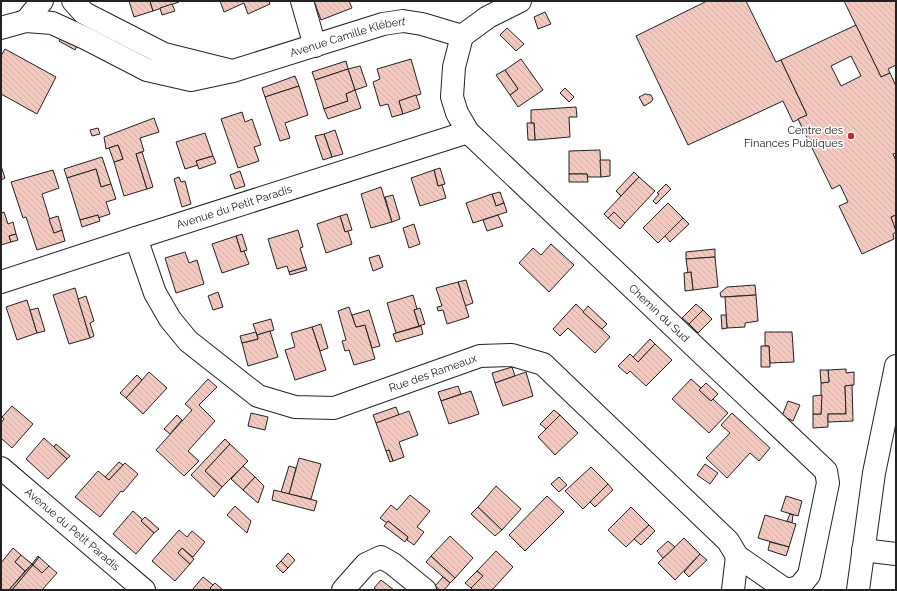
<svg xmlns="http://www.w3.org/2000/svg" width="897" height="591" font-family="Raleway,sans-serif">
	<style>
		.building { fill: url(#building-back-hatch); stroke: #222; fill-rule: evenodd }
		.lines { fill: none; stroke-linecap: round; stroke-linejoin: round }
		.minor-casing { stroke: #222; stroke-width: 24 }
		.major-casing { stroke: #222; stroke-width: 24 }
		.minor { stroke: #fff; stroke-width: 22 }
		.major { stroke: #fff; stroke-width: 22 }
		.poi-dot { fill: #c62828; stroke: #fff; stroke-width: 1.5 }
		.labels { text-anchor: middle; stroke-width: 3; stroke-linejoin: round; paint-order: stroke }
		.street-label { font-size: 11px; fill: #222; stroke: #fff }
		.poi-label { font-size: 11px; fill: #222; stroke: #fff; text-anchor: end }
	</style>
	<defs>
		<pattern id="building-back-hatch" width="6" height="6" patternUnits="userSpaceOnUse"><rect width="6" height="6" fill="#f3c9c0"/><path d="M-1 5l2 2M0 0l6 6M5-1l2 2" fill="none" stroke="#d0aca5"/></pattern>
	</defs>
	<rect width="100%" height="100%" fill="#fff"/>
	<g class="building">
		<path d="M129,1h21l3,10 -19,6z"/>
		<path d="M150,1h29v1l-26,9z"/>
		<path d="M220,1h49l1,3 -22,10 -4,-11 -20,9z"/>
		<path d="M314,1h35l3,7 -31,12z"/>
		<path d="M705,1h41l30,61 5,-2 26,55 -14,7 -10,-21 -95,44 -52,-109 69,-34z"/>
		<path d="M844,1h52v64l-8,4 2,4 -9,4z"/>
		<path d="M172,4l3,7 -13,4 -2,-7z"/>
		<path d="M545,12l6,12 -13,5 -4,-12z"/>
		<path d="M856,25l25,52 9,-4 6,13v67l-3,1 3,7v54l-5,2 4,9 1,6 -3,2 1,5 -32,15 -23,-48 9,-4 -8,-17 -8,4 -34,-70 9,-4 -26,-55zM851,56l10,20 -20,10 -10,-20z"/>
		<path d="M507,28l17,16 -8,7 -16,-16z"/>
		<path d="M62,36l16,8 -3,6 -16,-9z"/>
		<path d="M5,49l51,28 -19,37 -36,-20v-38z"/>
		<path d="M411,59l10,35 -22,7 4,13 -11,3 -4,-13 -8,2 -7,-24 7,-3 -3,-10z"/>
		<path d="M521,59l22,31 -25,17 -8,-12 8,-6 -13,-19z"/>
		<path d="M346,61l2,8 -33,11 -3,-8z"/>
		<path d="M360,66l7,20 -12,4 -7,-21z"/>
		<path d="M348,69l7,21 -9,4 2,7 -24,8 -9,-29z"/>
		<path d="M505,70l13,19 -8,6 -14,-20z"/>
		<path d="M295,76l4,10 -34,11 -3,-9z"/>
		<path d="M299,86l9,29 -23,8 5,15 -10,3 -15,-44z"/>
		<path d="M565,88l9,9 -5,5 -9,-9z"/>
		<path d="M355,90l6,18 -33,11 -4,-10 24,-8 -2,-7z"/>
		<path d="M645,94l6,1 2,4 -2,3 -7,4 -5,-9z"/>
		<path d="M416,95l4,13 -17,6 -4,-13z"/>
		<path d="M576,107l1,10h-8l1,20 -35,3 -1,-17h-3v-13z"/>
		<path d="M242,112l3,10 7,-3 9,26 -7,2 5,14 -21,7 -17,-49z"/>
		<path d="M154,118l5,14 -19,6 4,13 -8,3 11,35 -23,7 -10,-34 9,-3 -5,-14 -12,4 -2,-12z"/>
		<path d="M527,123h7l1,17h-7z"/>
		<path d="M98,128l2,6 -8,2 -2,-6z"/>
		<path d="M335,130l8,24 -11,3 -8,-23z"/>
		<path d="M205,133l8,23 -17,5 2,4 -13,4 -9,-27z"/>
		<path d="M324,134l8,23 -9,3 -8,-24z"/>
		<path d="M118,145l5,14 -9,3 -5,-14z"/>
		<path d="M600,150l1,27h-13l-1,-3h-18v-23z"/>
		<path d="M142,152l11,35 -6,2 -11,-35z"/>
		<path d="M213,156l3,7 -17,6 -3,-8z"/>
		<path d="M102,157l9,27 -10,3 -5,-18 -29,9 -3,-9z"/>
		<path d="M600,160h10v16l-9,1z"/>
		<path d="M1,166l4,12 -4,2z"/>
		<path d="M440,168l5,16 -7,2 -4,-16z"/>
		<path d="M96,169l5,18 10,-3 5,15 -10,3 4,12 -12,4v-3l-18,5 -13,-42z"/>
		<path d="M53,170l6,18 -17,6 12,39 8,-3 3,11 -28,9 -11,-33 -3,1 -12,-36z"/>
		<path d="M434,170l4,16 4,-1 4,13 -26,8 -9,-28z"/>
		<path d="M240,171l5,15 -10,3 -5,-14z"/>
		<path d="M634,172l5,5 -18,19 -5,-5z"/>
		<path d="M569,174h18l1,8h-19z"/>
		<path d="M179,177l2,5 4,-1 6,23 -9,3 -8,-28z"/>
		<path d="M639,177l16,14 -30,32 -11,-11 -6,6 -4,-4z"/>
		<path d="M666,184l5,5 -15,15 -3,-3 6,-7 -2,-1z"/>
		<path d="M381,187l11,35 -21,6 -10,-34z"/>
		<path d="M500,192l4,11 -8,3 -4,-12z"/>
		<path d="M492,194l4,12 8,-3 3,9 -34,11 -7,-20z"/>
		<path d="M393,195l7,24 -8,3 -7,-25z"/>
		<path d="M668,203l15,15 -25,25 -15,-15z"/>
		<path d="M4,212l4,12 5,-2 3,12 -7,2 2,6 -10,3v-32z"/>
		<path d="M614,212l11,11 -5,6 -12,-11z"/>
		<path d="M347,214l5,16 -7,2 -5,-16z"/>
		<path d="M98,215l2,6 -18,6 -2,-7z"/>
		<path d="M498,215l5,11 -16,5 -4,-11z"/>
		<path d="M896,215v16l-5,-14z"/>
		<path d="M58,216l4,14 -8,3 -5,-14z"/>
		<path d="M340,216l5,16 3,-1 4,13 -26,9 -9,-29z"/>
		<path d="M683,218l6,6 -19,18 -5,-6z"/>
		<path d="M414,224l6,20 -11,4 -6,-20z"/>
		<path d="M298,230l5,17 -3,1 6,19 -17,5 -2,-6 -10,3 -9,-30z"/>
		<path d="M16,234l2,6 -7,2 -2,-6z"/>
		<path d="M242,234l5,16 -6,2 -5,-16z"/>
		<path d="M236,236l5,16 3,-1 5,13 -27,9 -10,-29z"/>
		<path d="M551,244l23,21 -25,27 -30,-29 14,-15 8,7z"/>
		<path d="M715,249v8l-29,2v-7z"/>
		<path d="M185,252l4,11 8,-3 7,24 -28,9 -11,-35z"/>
		<path d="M379,255l4,12 -10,4 -4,-13z"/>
		<path d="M715,257l3,30 -25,3 -2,-18 -3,1 -2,-14z"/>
		<path d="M306,267l1,3 -17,5 -1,-3z"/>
		<path d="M691,272l2,18 -8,1 -1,-18z"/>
		<path d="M466,280l7,23 -8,3 -7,-24z"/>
		<path d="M458,282l11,35 -22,7 -4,-14 -5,1 -1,-4 5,-1 -6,-18z"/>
		<path d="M755,285l1,10 -35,2 -1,-4 7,-6z"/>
		<path d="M75,288l15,50 -21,6 -16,-49z"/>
		<path d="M218,292l5,15 -10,3 -5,-14z"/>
		<path d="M413,295l4,14 -3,1 5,16 -23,7 -9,-30z"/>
		<path d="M756,295l2,26 -13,2v4l-18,1 -2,-31z"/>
		<path d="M86,296l8,25 -4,2 4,13 -4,2 -12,-39z"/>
		<path d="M27,300l10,33 -20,7 -11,-33z"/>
		<path d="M576,304l34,33 -15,16 -27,-25 -8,8 -7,-7z"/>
		<path d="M696,304l7,6 -14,14 -7,-6z"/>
		<path d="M588,306l19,18 -5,5 -19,-17z"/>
		<path d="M349,307l7,20 9,-2 10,34 -21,6 -5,-15 -4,1 -3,-10 4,-1 -8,-29z"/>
		<path d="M38,308l7,23 -8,2 -7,-23z"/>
		<path d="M420,308l5,16 -6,2 -5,-16z"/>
		<path d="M369,310l11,36 -8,2 -7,-23 -9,2 -4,-12z"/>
		<path d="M703,310l9,9 -14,14 -9,-9z"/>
		<path d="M721,315h5l1,13 -5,1z"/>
		<path d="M271,319l3,11 -17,5 -4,-11z"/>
		<path d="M321,324l7,24 -8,3 -8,-24z"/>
		<path d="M421,326l2,8 -27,8 -3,-8z"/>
		<path d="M312,327l14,43 -31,10 -10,-30 10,-3 -4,-14z"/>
		<path d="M270,331l8,26 -30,9 -6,-23 16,-4 -1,-4z"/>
		<path d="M256,332l2,7 -16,4 -2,-7z"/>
		<path d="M765,332h27l2,30 -24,1 -1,-17h-4z"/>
		<path d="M650,339l5,5 -17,18 -5,-5z"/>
		<path d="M655,344l17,16 -26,26 -16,-15 -3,3 -9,-8 12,-12 8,8z"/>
		<path d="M761,346h8l1,21h-9z"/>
		<path d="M512,367l3,9 -20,7 -3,-10z"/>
		<path d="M846,369v4l8,-1v13l-9,1 1,28h-18v13l-15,1v-14h8v-31l8,-1 -1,-12z"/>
		<path d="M820,370h8l1,12 -8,1z"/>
		<path d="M149,372l18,16 -24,26 -17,-16z"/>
		<path d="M526,372l7,24 -30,10 -8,-23z"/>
		<path d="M137,375l5,5 -16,18 -6,-5z"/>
		<path d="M208,379l9,8 -18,18 16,16 -27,30 11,10 -15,15 -28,-26 36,-40 -7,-6z"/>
		<path d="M691,379l10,9 -2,2 12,11 2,-2 15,14 -19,20 -37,-34z"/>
		<path d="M706,383l12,11 -7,7 -12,-11z"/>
		<path d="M852,385l1,36 -25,1v-8h18l-1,-28z"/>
		<path d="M458,386l3,8 -20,7 -3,-9z"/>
		<path d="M471,391l8,23 -30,10 -8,-23z"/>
		<path d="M822,395l-1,19h-8v-18z"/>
		<path d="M788,401l12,4 -7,16 -11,-5z"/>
		<path d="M12,406l21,18 -21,24 -11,-10v-15l3,-4 -2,-2z"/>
		<path d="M396,407l3,8 -23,8 -3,-8z"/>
		<path d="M554,410l6,5 -14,14 -6,-5z"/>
		<path d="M409,411l9,24 -19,7 5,15 -11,4 -4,-11 -3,1 -10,-28z"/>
		<path d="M251,413l17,4 -3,13 -17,-4z"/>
		<path d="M732,413l38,35 -11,13 -9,-8 -23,25 -21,-20 24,-25 -9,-8z"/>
		<path d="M177,415l5,5 -12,14 -6,-5z"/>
		<path d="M560,415l18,18 -23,22 -17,-18z"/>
		<path d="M44,438l23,21 -19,20 -22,-20z"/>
		<path d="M225,439l5,5 -25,27 17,16 -8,10 -23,-22z"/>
		<path d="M56,444l14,12 -3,3 -13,-12z"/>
		<path d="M230,444l18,17 -26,26 -17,-16z"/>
		<path d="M389,450l4,11 -3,1 -4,-11z"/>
		<path d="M299,458l22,6 -10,35 -22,-5z"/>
		<path d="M119,462l4,3 -14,15 -4,-3z"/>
		<path d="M125,463l13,11 -15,18 -2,-1 -21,26 -25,-20 23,-26 11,9z"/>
		<path d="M705,464l13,9 -8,11 -13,-9z"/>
		<path d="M243,466l12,11 -12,13 -12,-11z"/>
		<path d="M289,466l7,2 -7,26 -8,-2z"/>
		<path d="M591,467l17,17 -25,25 -18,-18z"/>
		<path d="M255,477l9,9 -6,17 -15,-13z"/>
		<path d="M559,477l8,8 -8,7 -8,-8z"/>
		<path d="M608,484l5,6 -18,17 -5,-5z"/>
		<path d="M496,486l25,23 -19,21 -24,-23z"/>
		<path d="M274,490l43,11 -3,10 -42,-11z"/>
		<path d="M410,495l20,16 -13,16 7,5 -10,13 -7,-5 1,-3 -20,-16 -1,2 -7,-5 11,-13 6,5z"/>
		<path d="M547,496l17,16 -39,39 -16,-16z"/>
		<path d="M786,496l16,5 -4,15 -17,-5z"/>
		<path d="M235,506l16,15 -4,12 -20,-18z"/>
		<path d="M478,507l24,23 -7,6 -24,-22z"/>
		<path d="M631,507l18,18 -23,22 -18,-17z"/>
		<path d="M133,511l10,9 -2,1 13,12 -18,21 -23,-20z"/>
		<path d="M790,514l3,1 -1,8 -5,-2z"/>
		<path d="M765,515l31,9 -7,23 -31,-9z"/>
		<path d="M145,517l14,12 -5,4 -13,-12z"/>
		<path d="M388,521l20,16 -3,5 -21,-16z"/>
		<path d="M649,525l6,6 -14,14 -7,-6z"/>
		<path d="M179,530l8,7 5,-6 13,11 -12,15 -11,-9 -4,5 12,11 -15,17 -23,-20z"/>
		<path d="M450,536l23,22 -18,20 -24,-22z"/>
		<path d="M684,538l16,16 -25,26 -17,-17z"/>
		<path d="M668,541l7,6 -12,11 -6,-7z"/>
		<path d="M770,542l19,5 -3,9 -18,-6z"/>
		<path d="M13,548l8,7 -6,7 10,9 -16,19h-8v-27z"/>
		<path d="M182,548l12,11 -4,5 -12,-11z"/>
		<path d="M496,551l17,16 -21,23h-19l-2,-2 12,-12 -6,-5z"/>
		<path d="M288,553l7,7 -7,8 -7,-7z"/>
		<path d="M700,554l7,6 -18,17 -5,-5z"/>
		<path d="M21,555l11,9 -7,7 -10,-9z"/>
		<path d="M38,556l1,1 -6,8 -1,-1z"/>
		<path d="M431,556l24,22 -5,5 -24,-21z"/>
		<path d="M39,557l10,9 -7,7 -9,-8z"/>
		<path d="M281,561l7,7 -5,5 -7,-7z"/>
		<path d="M32,564l1,1 -21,25h-3z"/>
		<path d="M33,565l9,8 7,-7 8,7 -15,17h-30z"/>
		<path d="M477,571l6,5 -12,12 -6,-5z"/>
		<path d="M203,577l10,8 -3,3 2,2h-20z"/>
		<path d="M443,577l7,6 -6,7h-4l-5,-4z"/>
		<path d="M381,580l13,10h-17l-3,-2z"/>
		<path d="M215,583l8,7h-11l-2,-2z"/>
	</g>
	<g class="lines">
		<g class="minor-casing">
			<g id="minor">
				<path d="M73,1l11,12 80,41 64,16"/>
				<path d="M302,1l13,45"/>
				<path d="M26,21l16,-20"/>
				<path id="s1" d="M1,28l25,-7 26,2 33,15 62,32 44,10 42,-9 150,-47 20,-3 19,3 40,12"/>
				<path id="s2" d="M462,36l-8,31 -2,30 5,16 11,19 358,339 2,12 -19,92 -10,12 -12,3"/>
				<path d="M462,36l26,-19 32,-16"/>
				<path id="s3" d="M136,238l19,55 15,26 18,22 70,55 37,11 39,1 146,-52 32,-1 31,9 185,177 9,15 49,34"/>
				<path id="s4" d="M1,282l135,-44 332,-106"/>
				<path id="s5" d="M1,468l143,122"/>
				<path d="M863,550l33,4"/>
				<path d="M343,590l23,-26 15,-7 12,7 32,26"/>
				<path d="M733,590l4,-34"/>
			</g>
		</g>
		<g class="major-casing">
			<path id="major" d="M858,590l16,-117 22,-107"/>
		</g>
		<use href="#minor" class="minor"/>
		<use href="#major" class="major"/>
	</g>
	<circle class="poi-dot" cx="851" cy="136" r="4"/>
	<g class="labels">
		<g class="street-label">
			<text dy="4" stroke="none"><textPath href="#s1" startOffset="366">Avenue Camille Klébert</textPath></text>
			<text dy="4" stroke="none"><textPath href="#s4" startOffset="245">Avenue du Petit Paradis</textPath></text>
			<text dy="4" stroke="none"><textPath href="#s2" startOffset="364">Chemin du Sud</textPath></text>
			<text dy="4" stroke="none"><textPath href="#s3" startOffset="388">Rue des Rameaux</textPath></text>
			<text dy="4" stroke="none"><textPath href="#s5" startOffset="94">Avenue du Petit Paradis</textPath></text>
		</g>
		<g class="poi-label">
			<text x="843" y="134">Centre des<tspan x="843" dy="13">Finances Publiques</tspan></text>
		</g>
	</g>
	<rect width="897" height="591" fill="none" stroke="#222222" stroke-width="4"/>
</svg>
